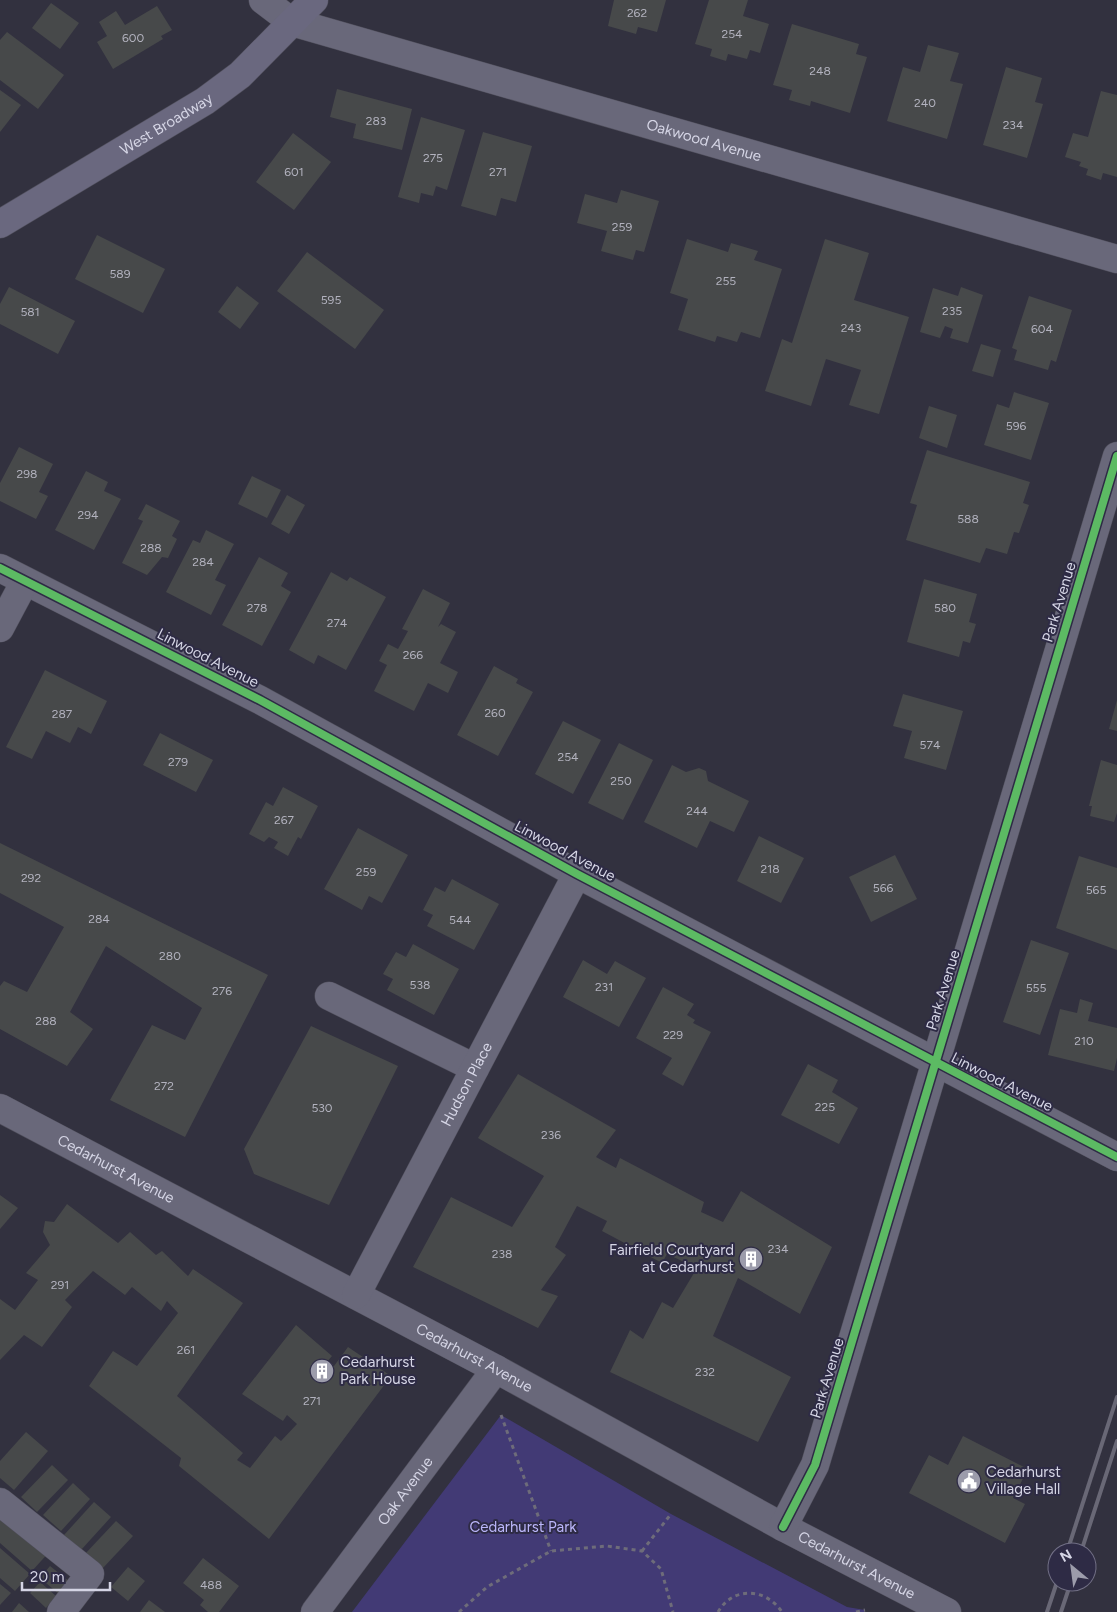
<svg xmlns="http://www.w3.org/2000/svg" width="1117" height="1612" font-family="Figtree,sans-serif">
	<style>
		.green { fill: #423a75 }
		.building { fill: #47494a }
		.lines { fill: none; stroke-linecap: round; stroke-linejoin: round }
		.minor-casing { stroke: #504f5c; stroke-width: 29 }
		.major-casing { stroke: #504f5c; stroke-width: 29 }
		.path { stroke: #6e6c7a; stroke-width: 3; stroke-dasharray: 4 4; stroke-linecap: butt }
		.minor { stroke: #69687a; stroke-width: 28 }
		.major { stroke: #6a687f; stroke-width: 28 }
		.rail { stroke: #696876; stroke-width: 4 }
		.cycleway-casing { stroke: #2e2b45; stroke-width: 11 }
		.cycleway { stroke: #5cba63; stroke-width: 8 }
		.labels { text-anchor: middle; stroke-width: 4; stroke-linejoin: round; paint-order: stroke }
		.number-label { font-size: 12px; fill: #b2b2be }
		.street-label { font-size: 15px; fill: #d5d5e5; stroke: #2e2b45 }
		.poi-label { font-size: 15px; fill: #d5d5e5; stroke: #2e2b45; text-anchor: start }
		.park-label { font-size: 15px; fill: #bbb6fa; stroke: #2e2b45 }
	</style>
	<rect width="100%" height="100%" fill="#32313f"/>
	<path class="green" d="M501,1415l170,99 176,93 18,3 -1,2h-512z"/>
	<g class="building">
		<path d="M614,0h52l-9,32 -19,-5 -2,7 -28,-8z"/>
		<path d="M709,0h39l-5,16 26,8 -9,29 -10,-3 -3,9 -19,-5 -2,7 -16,-5 2,-7 -17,-5z"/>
		<path d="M51,3l28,20 -19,26 -28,-21z"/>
		<path d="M157,6l15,24 -11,6 2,3 -50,30 -16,-27 10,-6 -8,-14 17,-11 9,14z"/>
		<path d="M792,24l67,20 -3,10 11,3 -17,56 -39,-12 -1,5 -21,-6 3,-10 -19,-5z"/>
		<path d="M7,32l57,43 -26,34 -38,-29v-40z"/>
		<path d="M928,45l31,8 -9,28 13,3 -16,55 -60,-18 16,-54 17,5z"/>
		<path d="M1006,67l36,11 -7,24 8,2 -16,54 -44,-13z"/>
		<path d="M337,89l75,20 -10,41 -49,-12 3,-14 -26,-7z"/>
		<path d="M0,90l21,15 -21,27z"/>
		<path d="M1101,91l16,4v82l-14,-4 -2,7 -15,-5 2,-6 -9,-3 2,-4 -16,-5 8,-24 15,4z"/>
		<path d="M421,117l44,13 -18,60 -11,-4 -3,10 -12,-3 -2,10 -21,-6z"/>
		<path d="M483,132l49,14 -16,56 -15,-4 -5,18 -35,-10z"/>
		<path d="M293,133l38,29 -37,48 -38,-28z"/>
		<path d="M621,190l38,11 -15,51 -8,-2 -3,10 -32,-9 6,-20 -30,-8 8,-29 32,9z"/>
		<path d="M97,235l68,34 -22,44 -68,-34z"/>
		<path d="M687,239l41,13 3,-9 27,8 -4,9 28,9 -22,69 -19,-6 -4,10 -20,-6 -2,6 -37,-12 10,-31 -18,-6z"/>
		<path d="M825,239l44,14 -15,47 55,17 -30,97 -30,-9 12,-35 -35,-11 -15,47 -46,-15 17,-52 10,4z"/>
		<path d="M307,252l77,58 -29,39 -78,-58z"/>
		<path d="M237,286l22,17 -19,26 -22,-17z"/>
		<path d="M9,287l66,34 -17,33 -58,-30v-20z"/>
		<path d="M961,287l22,8 -15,48 -18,-5 3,-9 -8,-3 -5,12 -20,-6 13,-44 25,8z"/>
		<path d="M1029,296l43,14 -16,52 -5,-2 -3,10 -34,-10 3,-10 -5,-2z"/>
		<path d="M981,344l20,6 -8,27 -21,-6z"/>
		<path d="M1014,392l35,11 -18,57 -47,-15 13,-41 12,4z"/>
		<path d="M929,406l28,9 -10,33 -28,-10z"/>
		<path d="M19,447l34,17 -14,28 9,4 -12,23 -36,-18v-18z"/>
		<path d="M927,450l103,32 -7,21 6,2 -10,28 -5,-1 -7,22 -21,-6 -6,15 -74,-23 11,-35 -7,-2z"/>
		<path d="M86,471l22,11 -4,9 17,8 -27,51 -39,-20z"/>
		<path d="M252,476l29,14 -14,28 -29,-14z"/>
		<path d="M287,495l18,10 -16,29 -18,-10z"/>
		<path d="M146,504l34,17 -8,15 5,3 -9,19 -6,-1 -15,18 -25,-12 21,-42 -5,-2z"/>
		<path d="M206,530l28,14 -19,36 11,5 -15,30 -45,-23 27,-52 7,3z"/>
		<path d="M259,557l29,16 -7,13 10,6 -29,54 -40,-21z"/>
		<path d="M331,572l16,9 3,-4 36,20 -40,73 -28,-15 -4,9 -25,-14z"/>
		<path d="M924,579l53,15 -8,28 7,2 -6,19 -7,-2 -4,16 -52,-15z"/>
		<path d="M423,589l27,14 -12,24 3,-3 15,8 -16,31 18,9 -10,21 -20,-10 -14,28 -40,-20 13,-26 -8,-4 9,-17 10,5 10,-18 -6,-2z"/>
		<path d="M494,666l24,13 -2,4 17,9 -35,64 -41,-21z"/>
		<path d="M45,670l62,31 -16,33 -13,-7 -8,16 -24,-12 -14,28 -26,-12z"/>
		<path d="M903,694l60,17 -17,59 -42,-12 8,-27 -19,-5z"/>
		<path d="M1117,700v31l-8,-2z"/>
		<path d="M563,721l38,19 -28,54 -38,-20z"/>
		<path d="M160,733l53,27 -17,32 -53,-27z"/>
		<path d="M619,743l34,17 -30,60 -35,-17z"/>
		<path d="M1101,760l16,5v48l-3,9 -24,-6 2,-10h-3z"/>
		<path d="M672,765l14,7 13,-4 7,3 2,10 41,20 -15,31 -24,-11 -13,27 -53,-26z"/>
		<path d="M283,787l35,19 -17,33 -3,-2 -10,19 -14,-8 4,-6 -9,-5 -5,5 -15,-8 17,-32 7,4z"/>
		<path d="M358,828l50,27 -26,48 -13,-7 -7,14 -38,-21z"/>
		<path d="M759,836l45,22 -23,45 -44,-22z"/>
		<path d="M0,843l268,132 -83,162 -75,-37 42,-75 33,15 17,-32 -96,-62 -36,66 23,17 -26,37 -67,-37v-43l4,-5 23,11 37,-65 -64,-34z"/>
		<path d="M895,855l22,44 -46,23 -22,-45z"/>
		<path d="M1079,856l38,12v82l-61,-22z"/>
		<path d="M452,879l47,25 -25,46 -47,-24 6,-11 -10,-5 12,-23 10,5z"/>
		<path d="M1031,940l38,13 -29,82 -37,-13z"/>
		<path d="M413,944l46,25 -25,46 -47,-25 6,-11 -10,-5 13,-22 10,5z"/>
		<path d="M583,960l24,14 8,-13 31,17 -27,49 -56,-30z"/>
		<path d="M663,987l31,17 -7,11 8,5 -2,3 18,9 -28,54 -21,-12 10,-16 -36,-20z"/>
		<path d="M1080,999l13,4 -5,18 29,7v30l-3,13 -66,-16 12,-46 17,4z"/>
		<path d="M311,1026l87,40 -69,139 -75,-31 -10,-25z"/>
		<path d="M808,1064l30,16 -6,12 26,16 -19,36 -58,-29z"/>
		<path d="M518,1074l98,56 -20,27 20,11 4,-10 84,44 -3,10 22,10 18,-31 91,56 -32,67 -62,-36 -25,58 78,41 -33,65 -148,-70 20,-42 13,9 19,-37 11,6 24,-40 -30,-14 -5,9 -60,-32 5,-10 -30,-15 -22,41 11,8 -25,35 17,6 -20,32 -125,-61 38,-70 61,30 32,-51 -66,-38z"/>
		<path d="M0,1195l18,13 -18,21z"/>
		<path d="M67,1204l51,39 12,-11 26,23 6,-4 26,25 5,-7 50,34 -66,93 66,57 -6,7 13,8 25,-32 6,5 16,-17 -10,-9 -4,6 -41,-27 54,-69 36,31 -6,7 8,3 14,-19 43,29 -122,163 -90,-73 2,-8 -92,-72 24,-35 24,15 41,-53 -11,-12 -6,10 -29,-24 -7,8 -32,-24 -28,29 7,7 -30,40 -18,-12 -24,25v-61l15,11 23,-30 -12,-7 24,-28 -7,-13 2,-11 9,1z"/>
		<path d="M26,1432l22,19 -34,39 -14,-12v-17z"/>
		<path d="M963,1436l65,33 -15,29 12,6 -20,39 -96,-50 20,-38 19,10z"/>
		<path d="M52,1465l16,15 -31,32 -16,-15z"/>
		<path d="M73,1483l17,16 -29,32 -18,-16z"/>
		<path d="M94,1502l17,15 -30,33 -17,-15z"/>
		<path d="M0,1513l51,37 -19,21 -32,-28z"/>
		<path d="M116,1521l17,15 -31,33 -17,-15z"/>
		<path d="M0,1548l30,26 -15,17 -15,-13z"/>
		<path d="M203,1558l36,28 -20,26h-11l-8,-7 4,-5 -21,-17z"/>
		<path d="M50,1566l20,16 -11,12 -19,-16z"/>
		<path d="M128,1567l17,14 -17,20 -17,-14z"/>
		<path d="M40,1582l16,14 -10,12 -16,-15z"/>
		<path d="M0,1584l11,9 -11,12z"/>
		<path d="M149,1600l16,12h-25z"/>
		<path d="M19,1603l10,9h-17z"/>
	</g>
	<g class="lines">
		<g class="minor-casing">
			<g id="minor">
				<path id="s1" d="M263,0l29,22 825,237"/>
				<path d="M0,568l260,132 317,174 540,283"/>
				<path d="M0,628l25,-47"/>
				<path d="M329,996l146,72"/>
				<path id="s2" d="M0,1108l496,261 287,158 164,85"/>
				<path id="s3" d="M356,1295l221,-421"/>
				<path d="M0,1502l90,72 -29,38"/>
				<path d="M783,1527l32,-62 302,-1009"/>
				<path id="s4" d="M315,1612l181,-243"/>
			</g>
		</g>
		<g class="major-casing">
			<g id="major">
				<path id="s5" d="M0,224l205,-123 35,-26 74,-75"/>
			</g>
		</g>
		<g class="path">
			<path d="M501,1415l50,136"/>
			<path d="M642,1551l29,-37"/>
			<path d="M459,1612l28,-25 64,-36 56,-5 35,5 19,18 12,43"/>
			<path d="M718,1612c15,-26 48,-24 64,0"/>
			<path d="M856,1612l9,-2"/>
		</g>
		<use href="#minor" class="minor"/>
		<use href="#major" class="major"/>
		<g class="rail">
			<path d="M1067,1552l50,-155"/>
			<path d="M1081,1552l36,-111"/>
			<path d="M1047,1612l10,-30"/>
			<path d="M1061,1612l10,-30"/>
		</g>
		<g class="cycleway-casing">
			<g id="cycleway">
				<path d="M0,568l260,132 317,174 540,283"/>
				<path d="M783,1527l32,-62 302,-1009"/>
			</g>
		</g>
		<use href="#cycleway" class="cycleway"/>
	</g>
	<defs>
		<g id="building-disc" transform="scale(1.25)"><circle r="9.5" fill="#9c9cab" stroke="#2e2b45"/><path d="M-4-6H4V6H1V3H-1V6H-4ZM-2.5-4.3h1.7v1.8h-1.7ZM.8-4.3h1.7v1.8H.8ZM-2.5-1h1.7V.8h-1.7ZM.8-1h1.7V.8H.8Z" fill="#fff"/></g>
		<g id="civic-disc" transform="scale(1.25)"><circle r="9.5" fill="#9c9cab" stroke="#2e2b45"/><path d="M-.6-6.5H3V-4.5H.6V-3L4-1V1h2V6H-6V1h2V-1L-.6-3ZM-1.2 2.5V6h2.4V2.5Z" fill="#fff"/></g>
	</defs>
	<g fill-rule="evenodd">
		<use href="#building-disc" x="751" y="1259"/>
		<use href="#building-disc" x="322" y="1371"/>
		<use href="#civic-disc" x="969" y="1481"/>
	</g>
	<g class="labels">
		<g class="number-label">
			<text x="637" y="17">262</text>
			<text x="732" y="38">254</text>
			<text x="133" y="42">600</text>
			<text x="820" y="75">248</text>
			<text x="925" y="107">240</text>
			<text x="376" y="125">283</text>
			<text x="1013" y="129">234</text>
			<text x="433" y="162">275</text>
			<text x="294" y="176">601</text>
			<text x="498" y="176">271</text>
			<text x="622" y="231">259</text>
			<text x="120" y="278">589</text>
			<text x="726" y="285">255</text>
			<text x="331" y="304">595</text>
			<text x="952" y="315">235</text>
			<text x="30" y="316">581</text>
			<text x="851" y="332">243</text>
			<text x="1042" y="333">604</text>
			<text x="1016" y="430">596</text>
			<text x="27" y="478">298</text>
			<text x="88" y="519">294</text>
			<text x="968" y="523">588</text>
			<text x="151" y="552">288</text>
			<text x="203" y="566">284</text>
			<text x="257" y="612">278</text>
			<text x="945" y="612">580</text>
			<text x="337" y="627">274</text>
			<text x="413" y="659">266</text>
			<text x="495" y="717">260</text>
			<text x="62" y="718">287</text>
			<text x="930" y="749">574</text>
			<text x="568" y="761">254</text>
			<text x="178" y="766">279</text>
			<text x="621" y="785">250</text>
			<text x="697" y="815">244</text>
			<text x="284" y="824">267</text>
			<text x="770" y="873">218</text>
			<text x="366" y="876">259</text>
			<text x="31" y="882">292</text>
			<text x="883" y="892">566</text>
			<text x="1096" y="894">565</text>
			<text x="99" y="923">284</text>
			<text x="460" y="924">544</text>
			<text x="170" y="960">280</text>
			<text x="420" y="989">538</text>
			<text x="604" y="991">231</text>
			<text x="1036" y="992">555</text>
			<text x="222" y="995">276</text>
			<text x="46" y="1025">288</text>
			<text x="673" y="1039">229</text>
			<text x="1084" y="1045">210</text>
			<text x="164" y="1090">272</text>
			<text x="825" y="1111">225</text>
			<text x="322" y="1112">530</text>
			<text x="551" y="1139">236</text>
			<text x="778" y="1253">234</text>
			<text x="502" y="1258">238</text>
			<text x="60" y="1289">291</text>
			<text x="186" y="1354">261</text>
			<text x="705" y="1376">232</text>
			<text x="312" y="1405">271</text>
			<text x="211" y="1589">488</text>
		</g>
		<g class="street-label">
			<text dy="5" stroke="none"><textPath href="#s5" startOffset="194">West Broadway</textPath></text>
			<text dy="5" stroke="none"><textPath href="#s1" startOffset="465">Oakwood Avenue</textPath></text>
			<text transform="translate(1059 602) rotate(-73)" y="5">Park Avenue</text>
			<text transform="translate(208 658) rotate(27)" y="5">Linwood Avenue</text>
			<text transform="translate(565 851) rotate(28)" y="5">Linwood Avenue</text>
			<text transform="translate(943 990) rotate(-73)" y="5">Park Avenue</text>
			<text transform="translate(1002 1082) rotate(27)" y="5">Linwood Avenue</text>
			<text dy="5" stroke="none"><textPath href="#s3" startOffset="238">Hudson Place</textPath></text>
			<text dy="5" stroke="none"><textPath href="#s2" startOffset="131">Cedarhurst Avenue</textPath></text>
			<text dy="5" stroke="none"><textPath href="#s2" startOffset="536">Cedarhurst Avenue</textPath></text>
			<text transform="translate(827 1378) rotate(-73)" y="5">Park Avenue</text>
			<text dy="5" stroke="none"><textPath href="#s4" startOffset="151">Oak Avenue</textPath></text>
			<text dy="5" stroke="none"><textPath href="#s2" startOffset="971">Cedarhurst Avenue</textPath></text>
		</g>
		<g class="poi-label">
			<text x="734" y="1255" text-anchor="end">Fairfield Courtyard<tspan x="734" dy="17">at Cedarhurst</tspan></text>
			<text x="340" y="1367">Cedarhurst<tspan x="340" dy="17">Park House</tspan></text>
			<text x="986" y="1477">Cedarhurst<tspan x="986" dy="17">Village Hall</tspan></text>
		</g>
		<g class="park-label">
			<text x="523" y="1532">Cedarhurst Park</text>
		</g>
	</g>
	<g transform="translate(1072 1567) rotate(331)"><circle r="24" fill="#2e2b45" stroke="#716f85"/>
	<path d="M0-4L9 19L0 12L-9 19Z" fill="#9c9cab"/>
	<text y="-8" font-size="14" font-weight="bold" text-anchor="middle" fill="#d5d5e5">N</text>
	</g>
	<path d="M22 1582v8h88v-8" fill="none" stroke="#d5d5e5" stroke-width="2.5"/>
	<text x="30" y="1582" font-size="15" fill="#d5d5e5" stroke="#2e2b45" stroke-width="4" paint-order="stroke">20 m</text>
</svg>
